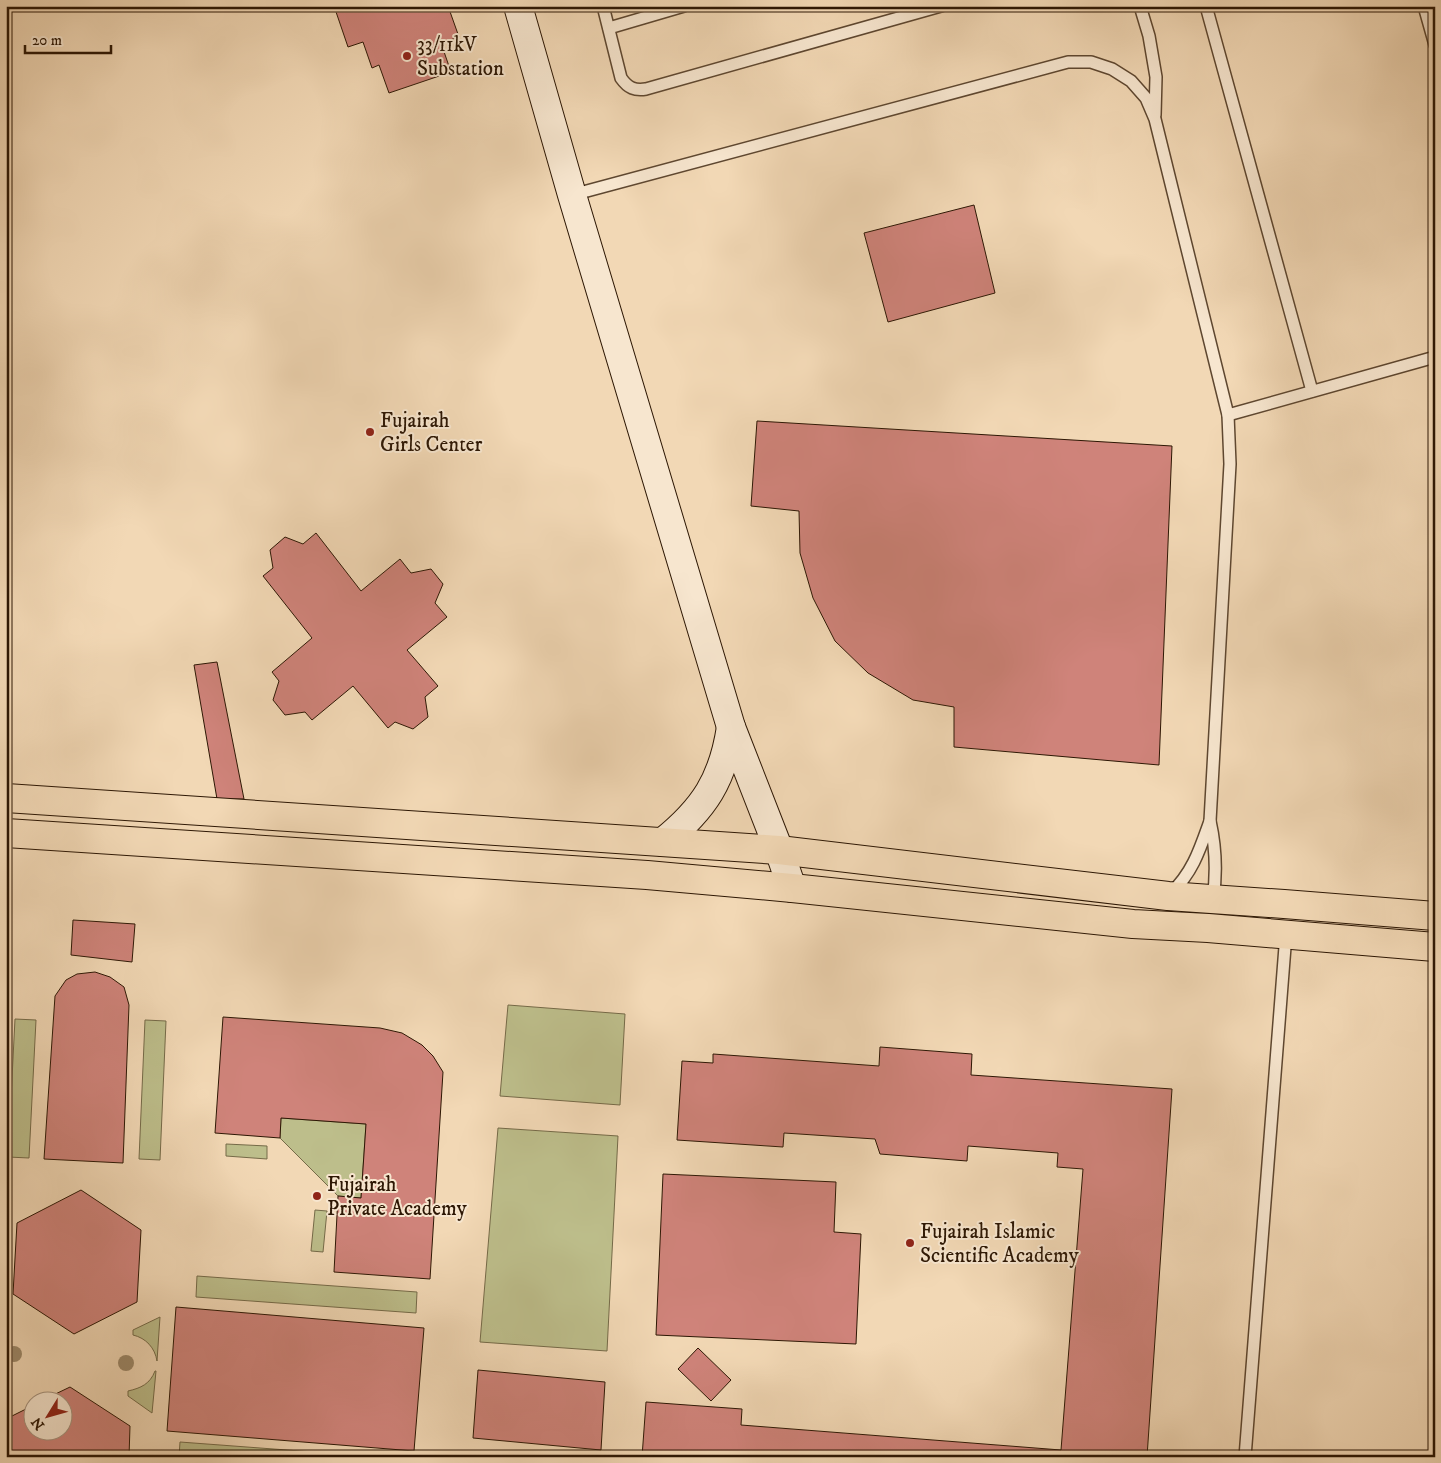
<svg xmlns="http://www.w3.org/2000/svg" width="1441" height="1463" font-family="'IM FELL DW Pica',serif">
	<style>
		.green { fill: #bdbe8b; stroke: #756a48 }
		.building { fill: #cf837a; stroke: #2d1704 }
		.lines { fill: none; stroke-linecap: round; stroke-linejoin: round }
		.lane-casing { stroke: #5e4730; stroke-width: 14 }
		.secondary-casing { stroke: #2d1704; stroke-width: 30 }
		.primary-casing { stroke: #2d1704; stroke-width: 30 }
		.lane { stroke: #f7e6cf; stroke-width: 11 }
		.secondary { stroke: #f7e6cf; stroke-width: 28 }
		.primary { stroke: #f2d8b5; stroke-width: 28 }
		.tree { fill: #9d896a }
		.poi-dot { fill: #8f2418; stroke: #f7e6cf; stroke-width: 2 }
		.labels { text-anchor: middle; stroke-width: 4; stroke-linejoin: round; paint-order: stroke }
		.poi-label { font-size: 21px; fill: #2d1704; stroke: #f7e6cf; text-anchor: start }
	</style>
	<rect width="100%" height="100%" fill="#f2d8b5"/>
	<filter id="stains"><feTurbulence type="fractalNoise" baseFrequency=".004" numOctaves="4"/><feColorMatrix values="0 0 0 0 .2 0 0 0 0 .09 0 0 0 0 .02 0 0 0 .5 -.17"/></filter>
	<radialGradient id="worn" r=".72"><stop offset=".6" stop-color="#630" stop-opacity="0"/><stop offset="1" stop-color="#630" stop-opacity=".3"/></radialGradient>
	<g class="green">
		<path d="M508,1005l117,9 -5,91 -120,-9z"/>
		<path d="M15,1019l21,1 -7,138 -21,-1z"/>
		<path d="M145,1020l21,1 -6,139 -21,-1z"/>
		<path d="M281,1118l85,6 -5,74 -23,-2 -58,-58z"/>
		<path d="M498,1128l120,8 -11,215 -127,-9z"/>
		<path d="M226,1144l41,2v13l-41,-3z"/>
		<path d="M315,1210l12,1 -4,41 -12,-1z"/>
		<path d="M197,1276l220,16 -1,21 -220,-16z"/>
		<path d="M160,1317l-3,44c-2,-13 -11,-23 -24,-26v-5z"/>
		<path d="M155,1371h1l-4,42 -24,-17v-5c13,-3 22,-7 27,-20z"/>
		<path d="M180,1442l200,15h-201z"/>
	</g>
	<g class="building">
		<path d="M334,6h114l11,31 -18,6 10,29 -62,21 -10,-28 -7,3 -9,-26 -15,5z"/>
		<path d="M974,205l21,88 -107,29 -24,-89z"/>
		<path d="M757,421l415,25 -13,319 -205,-18v-40l-41,-7 -45,-27 -33,-32 -22,-43 -13,-45 -1,-42 -48,-5z"/>
		<path d="M316,533l45,58 39,-32 11,14 20,-4 12,15 -8,19 12,14 -40,33 31,36 -13,11 3,20 -15,12 -18,-7 -7,6 -35,-42 -41,34 -7,-8 -20,3 -12,-15 6,-19 -7,-9 40,-34 -49,-62 10,-8 -3,-18 15,-13 18,7z"/>
		<path d="M217,662l27,137h-27l-23,-134z"/>
		<path d="M73,920l62,4 -3,38 -61,-7z"/>
		<path d="M95,972l15,5 14,10 5,18 -6,158 -79,-4 11,-163 11,-16 11,-6z"/>
		<path d="M223,1017l157,11 22,5 20,12 11,11 10,16 -13,207 -96,-7 4,-76 23,2 5,-74 -85,-6 -1,20 -65,-5z"/>
		<path d="M880,1047l92,7 -1,21 201,14 -25,368h-505l4,-55 96,7 -1,16 320,25 22,-281 -26,-2 1,-14 -90,-7 -1,15 -87,-7 -5,-15 -91,-6 -1,14 -106,-7 5,-79 31,2v-9l166,12z"/>
		<path d="M663,1174l173,8 -2,50 27,2 -5,110 -200,-9z"/>
		<path d="M81,1190l60,40 -4,72 -63,32 -61,-40 4,-71z"/>
		<path d="M176,1307l248,21 -10,123 -247,-20z"/>
		<path d="M698,1348l33,32 -20,21 -33,-32z"/>
		<path d="M478,1370l127,12 -4,68 -128,-12z"/>
		<path d="M70,1387l60,39 -1,31h-123v-38l26,-13v24h30v-30h-19z"/>
	</g>
	<g class="lines">
		<g class="lane-casing">
			<g id="lane">
				<path d="M603,6l18,72c7,10 14,13 25,11l295,-83"/>
				<path d="M1140,6l9,30 7,41 -1,38"/>
				<path d="M1206,6l106,385"/>
				<path d="M1424,6l11,39"/>
				<path d="M609,28l75,-22"/>
				<path d="M572,195l496,-133h23l21,7 19,12 15,17 9,21 73,296 2,49 -20,357c6,27 7,51 3,78"/>
				<path d="M1228,415l207,-58"/>
				<path d="M1171,893c22,-21 29,-44 39,-72"/>
				<path d="M1245,1457l41,-523"/>
			</g>
		</g>
		<g class="secondary-casing">
			<g id="secondary">
				<path d="M518,6l54,189 159,532 48,123 13,38"/>
				<path d="M663,842c41,-33 60,-62 68,-115"/>
			</g>
		</g>
		<g class="primary-casing">
			<g id="primary">
				<path d="M6,798l773,52 389,46 116,8 151,12"/>
				<path d="M6,833l641,42 145,13 341,36 75,4 227,19"/>
			</g>
		</g>
		<use href="#lane" class="lane"/>
		<use href="#secondary" class="secondary"/>
		<use href="#primary" class="primary"/>
	</g>
	<g class="tree">
		<circle cx="14" cy="1354" r="8"/>
		<circle cx="126" cy="1363" r="8"/>
	</g>
	<g class="poi-dot">
		<circle cx="407" cy="56" r="5"/>
		<circle cx="370" cy="432" r="5"/>
		<circle cx="317" cy="1196" r="5"/>
		<circle cx="910" cy="1243" r="5"/>
	</g>
	<g class="labels">
		<g class="poi-label">
			<text x="417" y="51">33/11kV<tspan x="417" dy="24">Substation</tspan></text>
			<text x="380" y="427">Fujairah<tspan x="380" dy="24">Girls Center</tspan></text>
			<text x="327" y="1191">Fujairah<tspan x="327" dy="24">Private Academy</tspan></text>
			<text x="920" y="1238">Fujairah Islamic<tspan x="920" dy="24">Scientific Academy</tspan></text>
		</g>
	</g>
	<rect width="1441" height="1463" fill="none" stroke="#f2d8b5" stroke-width="25"/>
	<rect x="8" y="8" width="1426" height="1448" fill="none" stroke="#2d1704" stroke-width="2.5"/>
	<rect x="12" y="12" width="1416" height="1438" fill="none" stroke="#2d1704"/>
	<g transform="translate(48 1416) rotate(233)"><circle r="24" fill="#f7e6cf" stroke="#a6937e"/>
	<path d="M0-4L9 19L0 12L-9 19Z" fill="#8f2418"/>
	<text y="-8" font-size="14" font-weight="bold" text-anchor="middle" fill="#2d1704">N</text>
	</g>
	<path d="M25 45v8h86v-8" fill="none" stroke="#2d1704" stroke-width="2.5"/>
	<text x="32" y="45" font-size="15" fill="#2d1704" stroke="#f7e6cf" stroke-width="4" paint-order="stroke">20 m</text>
	<rect width="100%" height="100%" filter="url(#stains)"/>
	<rect width="100%" height="100%" fill="url(#worn)"/>
</svg>
